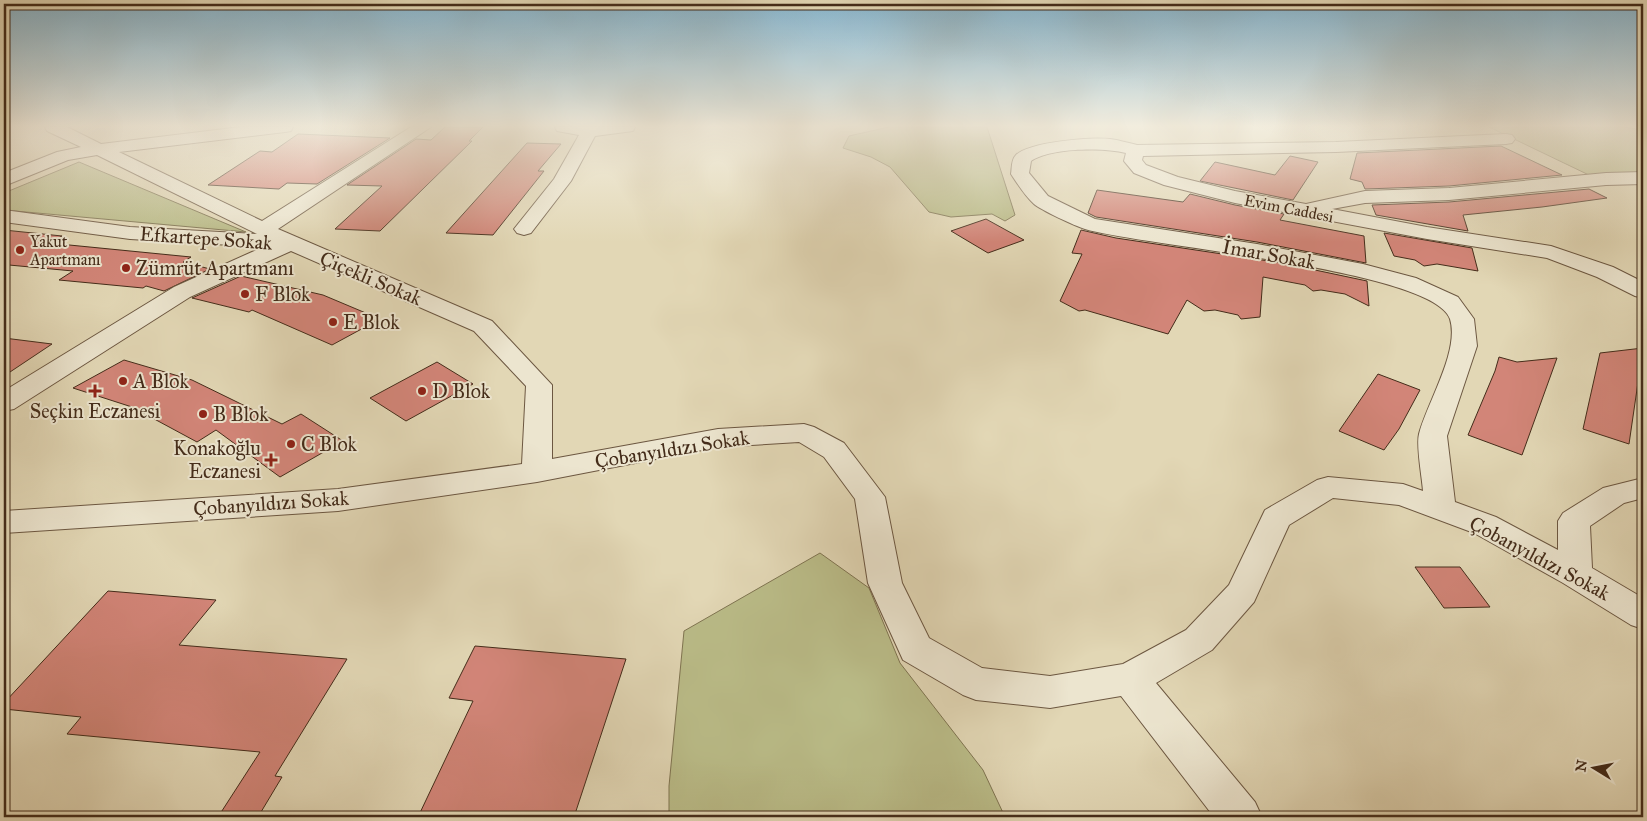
<svg xmlns="http://www.w3.org/2000/svg" width="1647" height="821" font-family="'IM FELL Great Primer',serif">
	<style>
		.green { fill: #babc88; stroke: #7f7451 }
		.building { fill: #d28578; stroke: #442c1a }
		.lines { fill: none; stroke-linecap: round; stroke-linejoin: round }
		.street-casing { stroke: #6c5741; stroke-width: 2 }
		.street { fill: #ece5cf; fill-rule: evenodd }
		.poi-dot { fill: #8f2418; stroke: #ece5cf; stroke-width: 2 }
		.labels { text-anchor: middle; stroke-width: 4; stroke-linejoin: round; paint-order: stroke }
		.far-street-label { font-size: 16px; fill: #442c1a; stroke: #ece5cf }
		.far-poi-label { font-size: 16px; fill: #442c1a; stroke: #ece5cf; text-anchor: start }
		.street-label { font-size: 20px; fill: #442c1a; stroke: #ece5cf }
		.poi-label { font-size: 20px; fill: #442c1a; stroke: #ece5cf; text-anchor: start }
	</style>
	<rect width="100%" height="100%" fill="#e2d7b5"/>
	<filter id="stains"><feTurbulence type="fractalNoise" baseFrequency=".004" numOctaves="4"/><feColorMatrix values="0 0 0 0 .2 0 0 0 0 .09 0 0 0 0 .02 0 0 0 .5 -.17"/></filter>
	<radialGradient id="worn" r=".72"><stop offset=".6" stop-color="#630" stop-opacity="0"/><stop offset="1" stop-color="#630" stop-opacity=".3"/></radialGradient>
	<g class="green">
		<path d="M889,127h98l28,88 -10,6 -13,-7 -41,3 -22,-5 -39,-45 -19,-10 -28,-9 6,-12z"/>
		<path d="M1489,127h134l20,3v43l-52,3z"/>
		<path d="M79,162l167,70 -242,-22v-17z"/>
		<path d="M820,553l49,35 31,75 83,107 22,47h-336v-31l15,-155z"/>
	</g>
	<g class="building">
		<path d="M445,127h38l-14,14h3l-92,90 -45,-2 47,-43 -35,-1 69,-46 15,1z"/>
		<path d="M298,134l92,4 -73,46 -30,-1 -8,6 -71,-4 52,-34 12,1z"/>
		<path d="M527,143l34,1 -23,27h6l-51,64 -47,-2z"/>
		<path d="M1501,146l61,29 -113,11 -84,3 -3,-7 -12,-3 7,-26z"/>
		<path d="M1290,156l28,6 -25,38 -93,-19 15,-19 60,13z"/>
		<path d="M1589,189l18,9 -65,9 -79,8 5,16 -92,-16 -4,-10 77,-3z"/>
		<path d="M1097,190l86,12 7,-8 45,11 49,9 -4,6 84,16 2,27 -109,-21 -161,-25 -8,-4z"/>
		<path d="M986,219l38,21 -36,13 -37,-22z"/>
		<path d="M4,230l58,6 -13,7 142,14 -8,5 27,7 -46,22 -18,-5 -3,2 -84,-8 14,-9 -64,-6 -5,3z"/>
		<path d="M1081,230l35,8 166,25 85,18 2,25 -24,-12 -24,-4 -8,1 -8,-6 -42,-8 -3,40 -19,2 -3,-4 -23,-5 -11,1 -17,-11 -19,34 -83,-24 -6,1 -19,-10 22,-47 -10,-1z"/>
		<path d="M1384,233l88,15 6,23 -41,-7 -13,2 -9,-6 -21,-4z"/>
		<path d="M241,276l82,19 57,24 -48,26 -80,-35 -3,2 -57,-14z"/>
		<path d="M4,338l48,6 -48,32z"/>
		<path d="M1643,348l-14,96 -46,-15 17,-76z"/>
		<path d="M1499,357l18,5 40,-4 -35,97 -54,-20 27,-64z"/>
		<path d="M124,360l68,20 90,44 19,-10 42,27 -63,36 -64,-47 -19,12 -65,-35 -59,-19z"/>
		<path d="M437,362l36,22 -67,37 -36,-23z"/>
		<path d="M1378,374l42,16 -21,39 -15,21 -45,-19z"/>
		<path d="M1415,567h45l30,40 -46,1z"/>
		<path d="M108,591l108,9 -37,45 168,14 -72,117 7,1 -24,40h-40l42,-65 -193,-18 14,-17 -77,-8v-6z"/>
		<path d="M475,646l151,13 -52,158h-156l55,-116 -24,-3z"/>
	</g>
	<g class="lines">
		<g class="street-casing">
			<g id="street">
				<path d="M45,127h22l34,17 140,-17h52l-2,4 -6,1 -166,20 143,69 149,-94h20l-153,102 214,92 60,64v74l166,-30 86,-5 10,3 30,16 41,54 17,86 27,55 53,30 68,8 73,-12 63,-34 43,-45 36,-75 52,-30 11,-3 75,7 20,7c-1,-14 -7,-45 -4,-57 8,-31 41,-83 31,-115 -17,-50 -309,-73 -365,-90 -10,-3 -44,-19 -51,-25 -9,-8 -17,-21 -23,-30 1,-6 0,-14 5,-19 13,-13 75,-18 94,-16 9,1 18,4 27,6l199,-3 170,-8 6,1 3,4 -3,4 -6,1 -170,8 -193,4 -1,4 4,5 32,12 57,14 71,13 59,-13 84,-3 157,-15 37,-1v12l-37,1 -157,15 -84,3 -33,6 95,18 124,19 62,21 30,15v16l-8,-2 -38,-19 -50,-19 -120,-19 -192,-36 -71,-18 -30,-12 -10,-12 2,-8c-23,-6 -76,-5 -95,8l-2,12 19,23 47,23 162,25 106,20 53,14 42,19 16,22 3,27 -30,90 8,66 41,15 62,33v-29l5,-8 40,-25 40,-10v20l-19,5 -34,23 2,42 51,30v31l-12,-4 -68,-42 -89,-50 -75,-28 -66,-7 -44,27 -35,77 -42,48 -56,33 99,119 7,15h-48l-93,-121 -71,12 -74,-8 -13,-5 -60,-35 -35,-77 -13,-84 -31,-42 -25,-15 -81,5 -181,35 -199,29 -334,22v-22l334,-22 184,-25 4,-78 -52,-55 -183,-80 -101,46 -176,112 -10,2v-20l170,-104 89,-40 -133,-8 -126,-17v-12l126,17 127,7 -160,-79 -29,5 -64,26v-13l53,-21 24,-5 -34,-16z"/>
				<path d="M555,127h80l-2,4 -38,5 -24,45 -40,52 -7,2 -7,-2 -3,-4 40,-50 25,-44 -22,-4z"/>
			</g>
		</g>
		<use href="#street" class="street"/>
	</g>
	<linearGradient id="sky" x2="0" y2="1"><stop stop-color="#87b6cf"/><stop offset="0.52" stop-color="#f2edde"/><stop offset="1" stop-color="#f2edde" stop-opacity="0"/></linearGradient>
	<rect width="1647" height="242" fill="url(#sky)"/>
	<g class="poi-dot">
		<circle cx="20" cy="250" r="5"/>
		<circle cx="126" cy="268" r="5"/>
		<circle cx="245" cy="294" r="5"/>
		<circle cx="333" cy="322" r="5"/>
		<circle cx="123" cy="381" r="5"/>
		<path d="M92.5 383.5h5v5h5v5h-5v5h-5v-5h-5v-5h5z"/>
		<circle cx="422" cy="391" r="5"/>
		<circle cx="203" cy="414" r="5"/>
		<circle cx="291" cy="444" r="5"/>
		<path d="M268.5 452.5h5v5h5v5h-5v5h-5v-5h-5v-5h5z"/>
	</g>
	<g class="labels">
		<g class="far-street-label">
			<text transform="translate(1289 208) rotate(11)" y="6">Evim Caddesi</text>
		</g>
		<g class="far-poi-label">
			<text x="30" y="247">Yakut<tspan x="30" dy="18">Apartmanı</tspan></text>
		</g>
		<g class="street-label">
			<text transform="translate(206 238) rotate(4)" y="7">Efkartepe Sokak</text>
			<text transform="translate(1269 254) rotate(10)" y="7">İmar Sokak</text>
			<text transform="translate(371 278) rotate(23)" y="7">Çiçekli Sokak</text>
			<text transform="translate(672 449) rotate(-9)" y="7">Çobanyıldızı Sokak</text>
			<text transform="translate(271 503) rotate(-4)" y="7">Çobanyıldızı Sokak</text>
			<text transform="translate(1540 558) rotate(28)" y="7">Çobanyıldızı Sokak</text>
		</g>
		<g class="poi-label">
			<text x="136" y="275">Zümrüt Apartmanı</text>
			<text x="255" y="301">F Blok</text>
			<text x="343" y="329">E Blok</text>
			<text x="133" y="388">A Blok</text>
			<text x="432" y="398">D Blok</text>
			<text x="95" y="418" text-anchor="middle">Seçkin Eczanesi</text>
			<text x="213" y="421">B Blok</text>
			<text x="301" y="451">C Blok</text>
			<text x="261" y="455" text-anchor="end">Konakoğlu<tspan x="261" dy="23">Eczanesi</tspan></text>
		</g>
	</g>
	<rect width="1647" height="821" fill="none" stroke="#e2d7b5" stroke-width="20"/>
	<rect x="5" y="5" width="1637" height="811" fill="none" stroke="#442c1a" stroke-width="2.5"/>
	<rect x="10" y="10" width="1627" height="801" fill="none" stroke="#442c1a"/>
	<g transform="translate(1594 768) rotate(280)" stroke="#ece5cf" stroke-width="4" paint-order="stroke">
	<path d="M0-4L9 19L0 12L-9 19Z" fill="#442c1a"/>
	<text y="-8" font-size="14" font-weight="bold" text-anchor="middle" fill="#442c1a">N</text>
	</g>
	<rect width="100%" height="100%" filter="url(#stains)"/>
	<rect width="100%" height="100%" fill="url(#worn)"/>
</svg>
